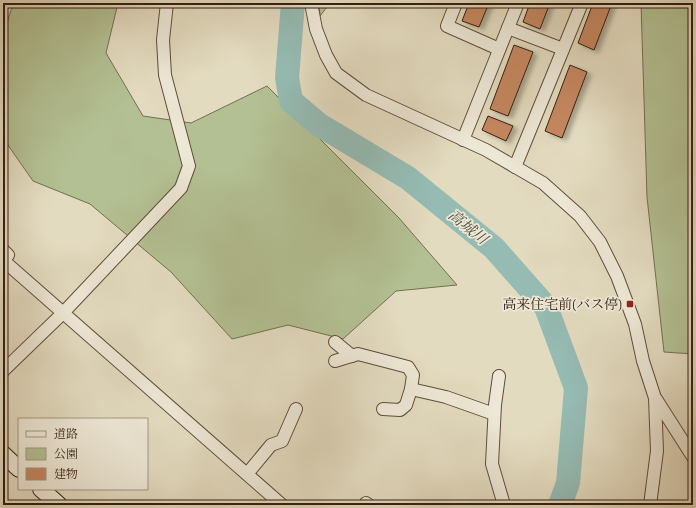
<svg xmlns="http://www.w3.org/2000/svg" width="696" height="508" font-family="Alegreya,'Noto Serif JP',serif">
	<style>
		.green { fill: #b3c093; stroke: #746f52 }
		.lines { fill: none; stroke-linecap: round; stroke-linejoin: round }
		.river { stroke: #95bbb3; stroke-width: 24 }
		.building { fill: #c58761; stroke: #341e10; filter: url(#shadow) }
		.minor-casing { stroke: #604d3c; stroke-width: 14 }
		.secondary-casing { stroke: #341e10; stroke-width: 18 }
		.minor { stroke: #ede8d6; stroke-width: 12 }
		.secondary { stroke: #ede8d6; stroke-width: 16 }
		.poi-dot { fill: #8f2418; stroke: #ede8d6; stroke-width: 1.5 }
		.labels { text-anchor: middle; stroke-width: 3.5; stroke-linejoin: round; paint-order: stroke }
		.poi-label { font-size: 14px; fill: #341e10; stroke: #ede8d6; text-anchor: end }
		.water-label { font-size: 15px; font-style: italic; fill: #514d41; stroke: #ede8d6 }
	</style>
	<defs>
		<filter id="shadow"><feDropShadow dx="4.5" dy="2.5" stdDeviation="2" flood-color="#0004"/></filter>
	</defs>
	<rect width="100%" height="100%" fill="#e3dbc0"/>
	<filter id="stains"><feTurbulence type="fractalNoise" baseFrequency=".005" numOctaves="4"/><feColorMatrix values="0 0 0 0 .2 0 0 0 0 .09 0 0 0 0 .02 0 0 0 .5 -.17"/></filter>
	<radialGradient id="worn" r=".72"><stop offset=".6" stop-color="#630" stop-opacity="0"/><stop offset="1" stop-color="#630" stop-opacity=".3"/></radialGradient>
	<g class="green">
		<path d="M15,3h103l-12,50 37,63 48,7 76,-37 132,132 58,67 -61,6 -53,48 -55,-14 -56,14 -61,-67 -81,-68 -57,-23 -30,-43v-102l8,-26z"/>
		<path d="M319,3h11l-10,13z"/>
		<path d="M641,3h52v351l-29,-2 -17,-155z"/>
	</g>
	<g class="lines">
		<path class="river" d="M293,3l-6,75 4,23 27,23 90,54 86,70 52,59 30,81 -8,95 -8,22"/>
	</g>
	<g class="building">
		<path d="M469,3h20l-10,24 -17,-6z"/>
		<path d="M530,3h20l-10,26 -17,-7z"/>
		<path d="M593,3h19l-18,47 -16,-7z"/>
		<path d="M514,45l19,7 -25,64 -18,-7z"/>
		<path d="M570,65l17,7 -25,66 -17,-7z"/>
		<path d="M488,116l25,10 -7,15 -24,-11z"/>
	</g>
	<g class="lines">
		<g class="minor-casing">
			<g id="minor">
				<path d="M311,3l5,26 10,26 10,18 30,22 120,55 57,33 37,33 20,26 17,34 18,48 8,37 12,37 2,53 -7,54"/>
				<path d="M456,3l-9,23 52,23"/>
				<path d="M508,28l55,21"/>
				<path d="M463,140l55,-137"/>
				<path d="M515,167l67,-164"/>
				<path d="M3,250l5,5 -4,6 278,244"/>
				<path d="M335,342l17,14"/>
				<path d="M335,361l23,-7 50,13 5,8 -2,14"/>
				<path d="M3,371l60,-58 118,-125 8,-22 -24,-91 -2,-35 4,-37"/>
				<path d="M499,376l-4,29 -3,59 12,41"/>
				<path d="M656,399l37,58"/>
				<path d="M383,409l17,1 6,-5 5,-16 35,8 48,17"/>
				<path d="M247,474l24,-29 11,-4 14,-32"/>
				<path d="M366,503l3,2"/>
			</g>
		</g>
		<g class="secondary-casing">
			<g id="secondary">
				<path d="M3,454l16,15"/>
				<path d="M41,489l18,16"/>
			</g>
		</g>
		<use href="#minor" class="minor"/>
		<use href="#secondary" class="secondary"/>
	</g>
	<rect class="poi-dot" x="626" y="300" width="8" height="8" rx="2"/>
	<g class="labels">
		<g class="poi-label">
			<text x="622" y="309">高来住宅前(バス停)</text>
		</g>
		<g class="water-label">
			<text transform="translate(468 227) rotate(39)" y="5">高城川</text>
		</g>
	</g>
	<rect width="696" height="508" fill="none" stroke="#e3dbc0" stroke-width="16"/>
	<rect x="4" y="4" width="688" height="500" fill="none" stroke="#341e10" stroke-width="2"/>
	<rect x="8" y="8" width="680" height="492" fill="none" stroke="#341e10"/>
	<rect x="18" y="418" width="130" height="72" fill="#ede8d6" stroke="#a39787"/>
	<rect x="26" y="431" width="20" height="6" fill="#ede8d6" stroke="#a39787"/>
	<text x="54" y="438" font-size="12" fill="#341e10">道路</text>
	<rect x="26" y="448" width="20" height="12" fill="#b3c093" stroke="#a39787"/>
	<text x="54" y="458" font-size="12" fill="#341e10">公園</text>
	<rect x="26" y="468" width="20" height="12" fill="#c58761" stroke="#a39787"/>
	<text x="54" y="478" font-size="12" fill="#341e10">建物</text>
	<rect width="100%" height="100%" filter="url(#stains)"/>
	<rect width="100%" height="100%" fill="url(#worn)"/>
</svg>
